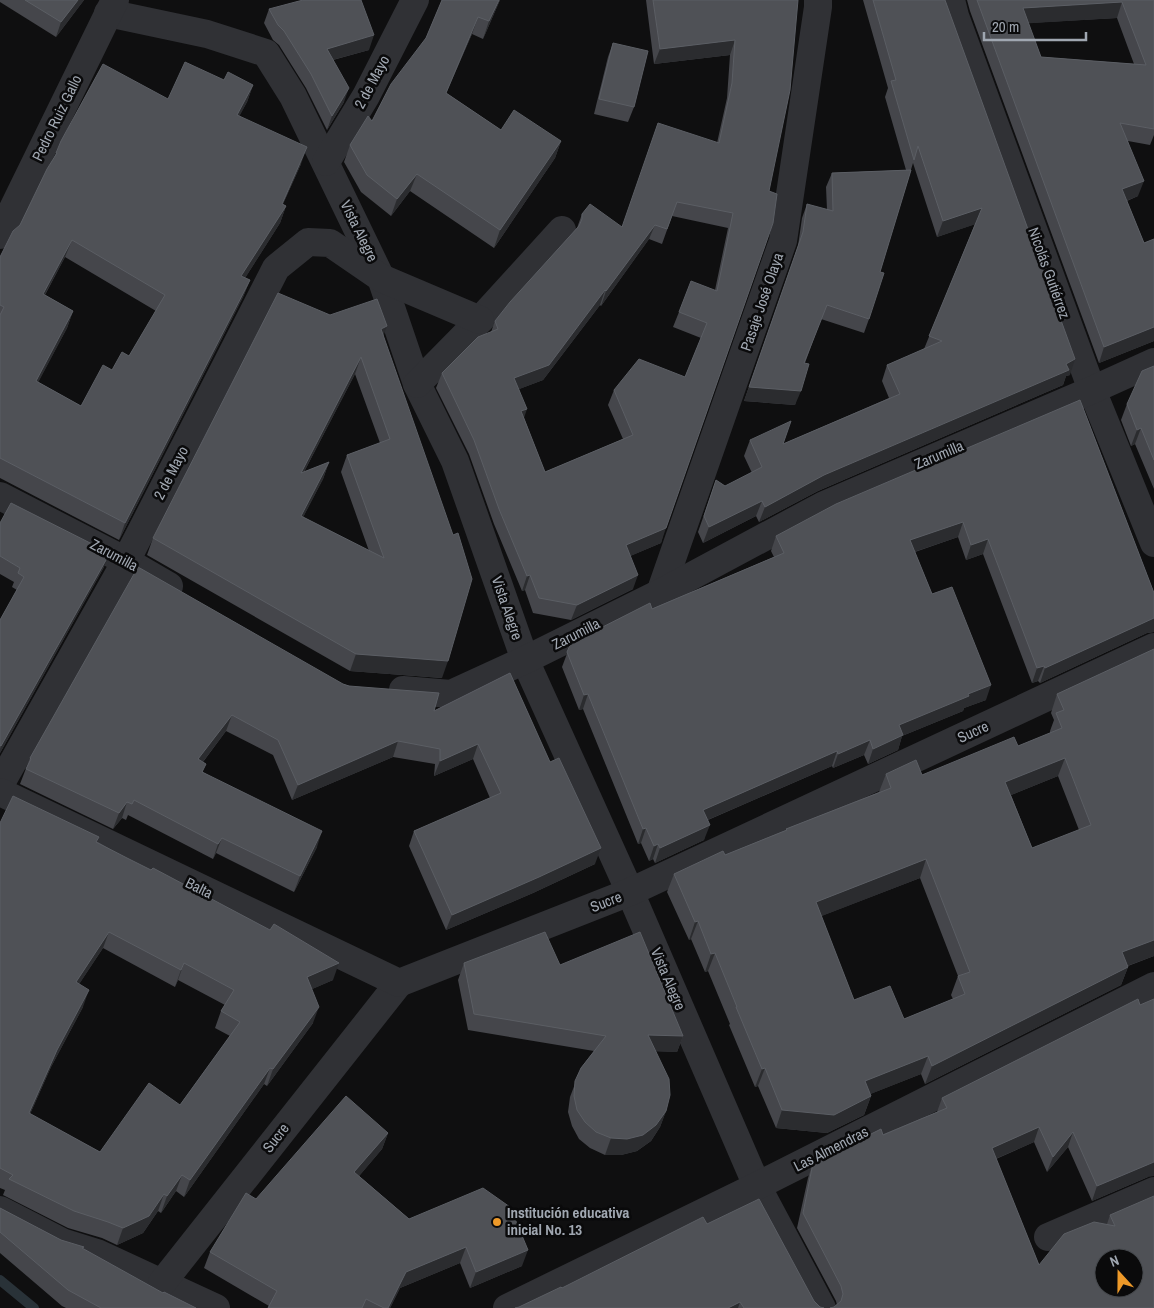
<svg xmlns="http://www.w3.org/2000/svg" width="1154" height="1308" font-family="'Archivo Narrow',sans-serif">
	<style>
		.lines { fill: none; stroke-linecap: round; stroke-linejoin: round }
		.stream { stroke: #293238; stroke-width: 10 }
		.minor { stroke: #303135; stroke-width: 28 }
		.tertiary { stroke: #303135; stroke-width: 28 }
		.wall { fill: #45464b; fill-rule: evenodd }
		.shaded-wall { fill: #2b2c2f }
		.building { fill: #4f5156; stroke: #5b5e64; fill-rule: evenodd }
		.poi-dot { fill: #ed9929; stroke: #0a0a0b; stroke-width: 2 }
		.labels { text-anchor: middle; stroke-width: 5; stroke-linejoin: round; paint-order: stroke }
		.street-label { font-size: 15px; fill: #a0a7b1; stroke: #0a0a0b }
		.poi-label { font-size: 15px; font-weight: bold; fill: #a0a7b1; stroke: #0a0a0b; text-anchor: start }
	</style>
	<rect width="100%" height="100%" fill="#0f0f10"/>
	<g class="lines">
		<path class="stream" d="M0,1280l34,28"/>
		<g class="minor">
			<path d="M951,0l4,16 137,374 62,153"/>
			<path d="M108,13l99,21 59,19 27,43 88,182 36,106 38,77 70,199 105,232 127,294 65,122"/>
			<path d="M326,162l40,-66 49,-96"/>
			<path d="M0,235l115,-235"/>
			<path d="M417,384l63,-64 82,-90"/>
			<path d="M0,496l126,65 43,25"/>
			<path d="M660,593l123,-352 35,-234v-7"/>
			<path d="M403,690l48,4 74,-34 135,-67 164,-88 268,-115 62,-28"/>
			<path d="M0,785l126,-224 150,-293 32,-26 22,1 51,35 99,42"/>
			<path d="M0,1210l62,32 35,11 119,55"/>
			<path d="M1048,1237l106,-46"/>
			<path d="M162,1283l237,-300"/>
			<path d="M507,1308l250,-122 397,-200"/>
		</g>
		<path class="tertiary" d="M0,792l399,191 231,-91 524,-245"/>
	</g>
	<g class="wall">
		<path d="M0,0h84l-28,37 -56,-35z"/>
		<path d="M442,0h58l-17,39 -11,-5 -26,59 55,37 60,11 -6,17 -61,90 -84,-57 -19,25 -30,-24 -17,-30 6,-17 22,-24 54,-83z"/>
		<path d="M646,0h152l-137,543 -31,13 3,33 -62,31 -38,-7 -8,-23 -3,1 -28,-67 -25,-70 -33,-66 6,-15 49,-41 4,-11 82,-93 5,-14 39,13 96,-84 10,-45 3,-43 -76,9zM672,216l56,12 -13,62 -36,22 -6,15 28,11 -16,39 -71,13 -6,15 15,34 -78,33 -21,-54 -5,-29 24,-9 57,-75 1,1 48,-67 13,5z"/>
		<path d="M863,0h81l126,375 -4,1 -3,9 -245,106 -59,31 -3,-6 -53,27 -5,-11 18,-52 9,6 27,-13 -8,-17 6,-16 33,4 106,-46 -7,-17 5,-16 37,-16 51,-125 -38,13 -24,-74 -33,109 -11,47 -5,14 -43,-14 -16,44 -10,42 -51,-4 54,-155 4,-28 5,-14 20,6 -1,-23 6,-14 74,-3 -21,-73 3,-9z"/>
		<path d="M967,0h187v135l-4,10 -22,-4 10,55 -11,5 17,42 10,-4v102l-55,22 -129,-352zM1117,18l17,46 -93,-7 -13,-34z"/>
		<path d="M269,9l100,41 -36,10 11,42 -17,28 -21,-42 -27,-43 -6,-5 -9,-17z"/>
		<path d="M613,43l21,64 -6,15 -34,-8 14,-57z"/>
		<path d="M224,80l29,5 -6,17 -8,14 62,48 -18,40 3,2 -6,17 -35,55 5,2 -7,17 -124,243 -119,-62v-221l20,-32 36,-72 112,-54zM65,257l91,54 -27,45 -48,50 -43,-24 29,-54 6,-17 -28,-16z"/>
		<path d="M330,315l53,21 59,342 -92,-7 -203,-116 6,-17zM355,374l25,69 -33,12 -6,17 28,79 -66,-34 20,-38 6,-17 -25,10z"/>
		<path d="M1154,366v123l-19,-45 -4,2 -10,-26 6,-16z"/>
		<path d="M1080,400l74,193v39l-7,1 -107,50 -2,-2 -6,2 -49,-129 -17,6 -8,-23 -43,15 17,42 54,106 -22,8 -1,3 -61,25 -4,14 -30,14 -4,-9 -31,13 -1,-2 -124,54 -4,20 -49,23 -2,-4 -4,2 -8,-18 -3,1 -55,-135 -4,1 -17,-43 9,-24 203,-86 -3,-6 5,-15z"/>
		<path d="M0,523l104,44 -104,186v-133l17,-30 -5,-3 2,-5 -14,-8z"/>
		<path d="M1154,649v307l-26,10v1l-7,18 -196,99 -4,-10 -51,20 1,2 -7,19 -37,18 -51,-5 -18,-42 -3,1 -26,-62 1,-1 -22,-53 -3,1 -14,-33 -2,1 -22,-48 7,-18 51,-19 61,-25v-1l93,-37 7,-18 36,1 96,-29 32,-13v-2l4,-11 -3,-7 6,-19zM1058,776l21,54 -47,18 -21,-53zM920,878l38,98 -7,19 2,4 -49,20 -50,-19 -33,-84z"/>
		<path d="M510,673l85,191 -62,29 -87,37 -37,-84 5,-15 76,-33 -17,-39 -39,17 1,-12 -42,-7 -101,43 -19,-45 -47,-24 -23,31v10l114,75 -23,45 -78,-39 -3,6 -85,-44 -2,5 -4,-2 -9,11 -93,-45 10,-26 313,-74 91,27z"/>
		<path d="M0,823l98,19 235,138 -21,9 1,34 -46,63 -3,-2 -80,113 -8,-6 -15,22 -3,-2 -15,22 -26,12 -15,-7 -34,-10 -65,-33 2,-5 -5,-2zM103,948l72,39 3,-7 47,25 -4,6 -6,17 15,8 -50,69 -80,47 -70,-38 21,-47 32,-60 -4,-23z"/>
		<path d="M464,963l96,2 123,71 -6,16 -21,-1 10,60 -6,16 -9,14 -14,10 -16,4h-16l-15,-7 -11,-9 -7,-13 -4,-14 2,-15 11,-29 13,-17 -126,-21 -10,-50z"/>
		<path d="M1140,1005l8,172 -56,24 -24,-54 -21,25 -13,-30 -38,17 43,106 68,-41 3,-9 44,93 -320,-1 3,-2 -1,-4 -39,-73 11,-50 5,-15 124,-51 5,-14z"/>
		<path d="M388,1133l-6,16 -23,27 50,43 113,47 -52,22 -10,-25 -60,25 -10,20h-122l1,-2 -65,-38 6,-16 46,-53z"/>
		<path d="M0,1208l61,32 22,9 80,44 33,15h-130l-4,-2 -62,-53z"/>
		<path d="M707,1224l107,77 6,6 4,1h-309l4,-1z"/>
	</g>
	<g class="shaded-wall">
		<path d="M78,0h6l-28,37 5,-15z"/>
		<path d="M499,0h1l-17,39 6,-18z"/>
		<path d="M1122,2l-5,16 -100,6 6,-16z"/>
		<path d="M478,17l-6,17 -33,76 7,-17z"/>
		<path d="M374,35l-5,15 -48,13 6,-14z"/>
		<path d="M735,40l-5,15 -76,9 6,-15z"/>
		<path d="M253,85l-6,17 -16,30 6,-17z"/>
		<path d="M349,88l-5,14 -17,28 5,-14z"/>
		<path d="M561,141l-6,17 -61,90 6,-18z"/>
		<path d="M307,147l-6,17 -26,57 7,-17z"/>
		<path d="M417,174l-7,17 -19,25 6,-17z"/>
		<path d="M1144,181l-6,15 -22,9 6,-16z"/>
		<path d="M286,206l-6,17 -45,71 6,-18z"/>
		<path d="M982,208l-6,16 -39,13 6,-16z"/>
		<path d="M655,225l-6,14 -48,67 5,-15z"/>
		<path d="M72,240l-7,17 -29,54 7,-17z"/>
		<path d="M250,280l-7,17 -124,243 6,-17z"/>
		<path d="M605,290l-5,15 -57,75 -34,13 5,-15z"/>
		<path d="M73,311l-6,17 -37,70 6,-17z"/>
		<path d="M387,326l-6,17v-14z"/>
		<path d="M1154,327v14l-55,22 5,-16z"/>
		<path d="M361,357l-6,17 -60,115 6,-16z"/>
		<path d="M1075,359l-5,16 -4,1 -3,9 -245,106 -59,31 6,-15 59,-32 242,-111z"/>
		<path d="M749,387l52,4 -6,14 -51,-4z"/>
		<path d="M527,409l-5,15 -1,-13z"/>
		<path d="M1141,428l-6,16 -4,2 6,-16z"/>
		<path d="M329,462l-6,17 -28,54 6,-17z"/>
		<path d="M762,501l-6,15 -53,27 6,-16z"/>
		<path d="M963,522l-5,15 -53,18 5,-15z"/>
		<path d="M666,528l-5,15 -40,17 5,-15z"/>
		<path d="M988,539l-5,15 -17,6 5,-15z"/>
		<path d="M110,553l-6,14 -104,186v-4l1,-3z"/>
		<path d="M530,575l-5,15 -3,1 5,-15z"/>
		<path d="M638,575l-5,14 -62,31 6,-15z"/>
		<path d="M1154,618v14l-7,1 -107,50 5,-15z"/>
		<path d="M356,654l92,7 -6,17 -92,-7z"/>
		<path d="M1044,666l-6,15 -6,2 5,-15z"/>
		<path d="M991,685l-5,15 -22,8 -1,3 -61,25 -4,14 -30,14 5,-15 26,-24 69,-31z"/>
		<path d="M588,694l-5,15 -4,1 5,-15z"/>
		<path d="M232,715l-6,16 -33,44 5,-16z"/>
		<path d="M870,740l-6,15 -31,13 5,-14z"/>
		<path d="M398,741l-5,16 -101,43 6,-15z"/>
		<path d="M478,744l-5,15 -39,17 6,-15z"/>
		<path d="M837,751l-5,15 -134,58 5,-14z"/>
		<path d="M1065,758l-7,18 -59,24 6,-18z"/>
		<path d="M127,802l-5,16 -9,11 6,-16z"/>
		<path d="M710,825l-6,15 -49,23 5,-15z"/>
		<path d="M646,828l-5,15 -3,1 5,-15z"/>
		<path d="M322,831l-5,16 -23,45 6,-16z"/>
		<path d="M222,838l-6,15 -3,6 5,-15z"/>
		<path d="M658,844l-5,15 -4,2 5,-15z"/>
		<path d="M601,848l-6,16 -62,29 -87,37 6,-15z"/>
		<path d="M926,859l-6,19 -111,43 7,-19z"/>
		<path d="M698,921l-7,18 -2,1 6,-18z"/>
		<path d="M109,932l-6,16 -33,50 6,-16z"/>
		<path d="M1154,940v16l-38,14 6,-18z"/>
		<path d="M715,953l-7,18 -3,1 6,-18z"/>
		<path d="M184,963l-6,17 -3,7 6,-17z"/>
		<path d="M339,963l-6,17 -32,14 6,-17z"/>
		<path d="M1128,967l-7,18 -196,99 7,-18z"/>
		<path d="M89,990l-6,17 -32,60 -28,63 6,-17 28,-63z"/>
		<path d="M319,1007l-6,16 -46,63 6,-17z"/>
		<path d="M648,1035l35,1 -6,16 -35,-1z"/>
		<path d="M928,1056l-7,18 -63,25 7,-18z"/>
		<path d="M270,1068l-6,16 -80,113 6,-17z"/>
		<path d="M765,1068l-7,18 -3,1 7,-18z"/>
		<path d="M871,1096l-7,19 -37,18 -51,-5 6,-18z"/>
		<path d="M666,1111l-6,16 -9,14 -14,10 -16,4h-16l6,-17z"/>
		<path d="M1039,1127l-5,15 -48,21 6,-15z"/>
		<path d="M1073,1132l-5,15 -21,25 6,-15z"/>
		<path d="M388,1133l-6,16 -33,39 5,-16z"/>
		<path d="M1154,1162v14l-6,1 -56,24 5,-15z"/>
		<path d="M182,1175l-6,16 -15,22 6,-17z"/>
		<path d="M164,1194l-6,17 -15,22 -26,12 6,-17z"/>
		<path d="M466,1247l-6,16 -60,25 -10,20h-2l18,-36z"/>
		<path d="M528,1250l-6,16 -52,22 6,-16z"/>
		<path d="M740,1302l-2,6h-10z"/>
	</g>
	<g class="building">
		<path d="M25,0h53l-17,22z"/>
		<path d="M303,0h58l13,35 -47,14 22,39 -17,28 -21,-42 -27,-43 -6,-6 -9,-16z"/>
		<path d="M442,0h57l-10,21 -11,-4 -32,76 55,37 13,-20 47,31 -61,89 -83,-56 -20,25 -30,-24 -17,-30 18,-29 4,5 19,-37 35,-46z"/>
		<path d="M653,0h145l-8,90 -21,101 8,3 -4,29 -107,305 -40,17 12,30 -61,30 -38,-7 -9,-23 -3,1 -28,-67 -25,-69 -32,-67 36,-36 20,-8 -3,-8 15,-19 69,-76 3,-7v-5l8,-10 32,23 36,-104 61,20 13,-60 3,-43 -75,9zM677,202l56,11 -16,78 -26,-10 -12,31 28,11 -22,54 -46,-18 -25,31 19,45 -88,37 -24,-61 6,-2 -13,-31 35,-13 56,-75 1,1 49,-66 12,4z"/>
		<path d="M873,0h72l130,359 -9,5 3,6 -245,105 -59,32 -3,-6 -53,26 -5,-11 12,-36 9,6 37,-19 -12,-27 41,-19 -8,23 117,-50 -13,-29 55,-24 -13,-5 53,-128 -39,13 -25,-75 -4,14 -23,-79 5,-1z"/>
		<path d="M977,0h177v129l-34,-6 24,58 -22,8 22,54 10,-4v88l-50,20zM1122,2l24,63 -105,-8 -18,-49z"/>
		<path d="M613,43l35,8 -14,56 -35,-8z"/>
		<path d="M185,62l39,18 4,-8 25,13 -16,30 70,32 -25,57 4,2 -45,70 9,4 -125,243 -125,-65v-143l4,-8 -4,-2v-48l13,-26 7,-6 27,-56 10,-16h-1l5,-12 42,-77 65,35zM72,240l93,55 -36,61 -7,-4 -10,18 -9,-5 -22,41 -45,-25 37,-70 -30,-17z"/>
		<path d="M911,170l-31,102 4,1 -15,46 -42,-14 -23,58 5,1 -8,27 -52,-4 54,-155 4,-28 26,7 -1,-38z"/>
		<path d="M278,293l52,22 47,-16 10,27 -6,3 72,206 5,-2 14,46 -24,82 -92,-7 -203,-116zM361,357l29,82 -43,16 37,103 -83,-42 28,-54 -28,11z"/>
		<path d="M1154,366v94l-13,-32 -4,2 -10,-26 15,-33z"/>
		<path d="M1080,400l74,193v25l-109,50 -1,-2 -7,2 -49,-129 -17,6 -8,-23 -53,18 22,54 20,-7 39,98 -23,9 1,2 -70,29 4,10 -30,14 -3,-9 -32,14 -1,-3 -134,59 7,15 -50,23 -2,-4 -4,2 -8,-18 -3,1 -55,-135 -4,1 -17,-43 4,-9 79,-40 2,6 132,-56 -8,-17 60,-32z"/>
		<path d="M11,503l99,50 -109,193 -1,-1v-125l24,-43 -6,-4 2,-5 -20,-12v-33z"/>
		<path d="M138,567l205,117 6,2 90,7 -5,18 76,-38 40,89 9,-4 42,90 -62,29 -87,38 -38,-84 87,-38 -23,-49 -38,17v-12l-42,-8 -100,44 -20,-45 -46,-25 -34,44 8,5 -4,8 120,59 -22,45 -78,-38 -4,6 -84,-44 -2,4 -5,-2 -8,11 -93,-44 5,-10 -1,-1z"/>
		<path d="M1154,649v291l-32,12 6,15 -196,99 -4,-10 -63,25 6,15 -37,19 -52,-5 -17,-42 -3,1 -26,-62h1l-22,-54 -4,1 -13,-33 -3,1 -21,-48 49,-23 2,4 62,-25 -1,-1 105,-41 -5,-14 30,-14 6,15 92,-38 4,9 44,-18 -6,-15 8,-3 -7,-16zM1065,758l26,67 -59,23 -27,-66zM926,859l44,113 -12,4 7,18 -61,25 -14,-33 -36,14 -38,-98z"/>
		<path d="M13,796l86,41 -3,5 31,16 24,12 2,-2 117,62 4,-6 65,39 -32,14 12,30 -46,62 -3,-1 -80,112 -8,-5 -15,21 -3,-2 -15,22 -26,12 -15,-6 -34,-11 -65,-32 4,-4 -13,-7v-345zM109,932l72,38 3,-7 50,27 -13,21 19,11 -60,83 -31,-22 -49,69 -71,-39 28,-63 32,-60 -13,-8z"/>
		<path d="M545,932l15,33 80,-33 43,104 -35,-1 21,44 1,16 -4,16 -10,14 -13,10 -16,4 -16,-1 -15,-6 -11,-10 -8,-12 -3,-14 1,-15 6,-13 25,-32 -132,-22 -10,-51z"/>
		<path d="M1138,999l2,6 14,-6v163l-57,24 -24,-54 -20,25 -14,-30 -47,21 47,117 25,-31 30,-12 21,4 -5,-11 44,-19v112h-324l4,-1 7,-6 2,-7 -2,-8 -38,-73 10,-50 68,-34 2,6 64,-27 -5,-10zM1104,1258h30v30h-30z"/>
		<path d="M346,1096l42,37 -34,39 55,47 74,-31 27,19 18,43 -52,22 -10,-25 -60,25 -18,36h-4l-18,-9 -4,9h-94l9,-17 -67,-39 36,-59 10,6z"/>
		<path d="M759,1199l55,102 6,6 4,1h-80l-4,-6 -12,6h-213l4,-1 42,-20 1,1 141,-71 4,7z"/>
		<path d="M0,1208l61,32 23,7 -2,1 81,45 1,-1 32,16h-95l-33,-18 -68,-58z"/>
	</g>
	<circle class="poi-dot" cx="497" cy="1222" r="5"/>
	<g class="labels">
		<g class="street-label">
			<text transform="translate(372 82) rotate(-62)" y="5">2 de Mayo</text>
			<text transform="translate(57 118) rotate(-64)" y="5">Pedro Ruiz Gallo</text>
			<text transform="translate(359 231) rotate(64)" y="5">Vista Alegre</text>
			<text transform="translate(1049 273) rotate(70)" y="5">Nicolás Gutiérrez</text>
			<text transform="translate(762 302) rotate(-71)" y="5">Pasaje José Olaya</text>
			<text transform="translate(939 455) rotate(-23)" y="5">Zarumilla</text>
			<text transform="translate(171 473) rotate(-63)" y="5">2 de Mayo</text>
			<text transform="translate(114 555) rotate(28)" y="5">Zarumilla</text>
			<text transform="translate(507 608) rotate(71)" y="5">Vista Alegre</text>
			<text transform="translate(576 634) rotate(-27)" y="5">Zarumilla</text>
			<text transform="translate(973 732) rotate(-25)" y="5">Sucre</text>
			<text transform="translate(199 888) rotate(26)" y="5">Balta</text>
			<text transform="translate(606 902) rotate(-21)" y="5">Sucre</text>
			<text transform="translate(668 979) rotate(67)" y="5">Vista Alegre</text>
			<text transform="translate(276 1138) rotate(-52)" y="5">Sucre</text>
			<text transform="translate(831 1149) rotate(-27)" y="5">Las Almendras</text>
		</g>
		<g class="poi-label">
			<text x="507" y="1218">Institución educativa<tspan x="507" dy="17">inicial No. 13</tspan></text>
		</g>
	</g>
	<g transform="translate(1119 1273) rotate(339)"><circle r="24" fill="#0a0a0b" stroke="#46494d"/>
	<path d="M0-4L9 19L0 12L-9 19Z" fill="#ed9929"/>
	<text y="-8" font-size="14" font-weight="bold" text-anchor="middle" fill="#a0a7b1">N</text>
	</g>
	<path d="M984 32v8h102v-8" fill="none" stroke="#a0a7b1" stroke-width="2.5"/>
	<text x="992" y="32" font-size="15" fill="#a0a7b1" stroke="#0a0a0b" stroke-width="4" paint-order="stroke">20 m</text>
</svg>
